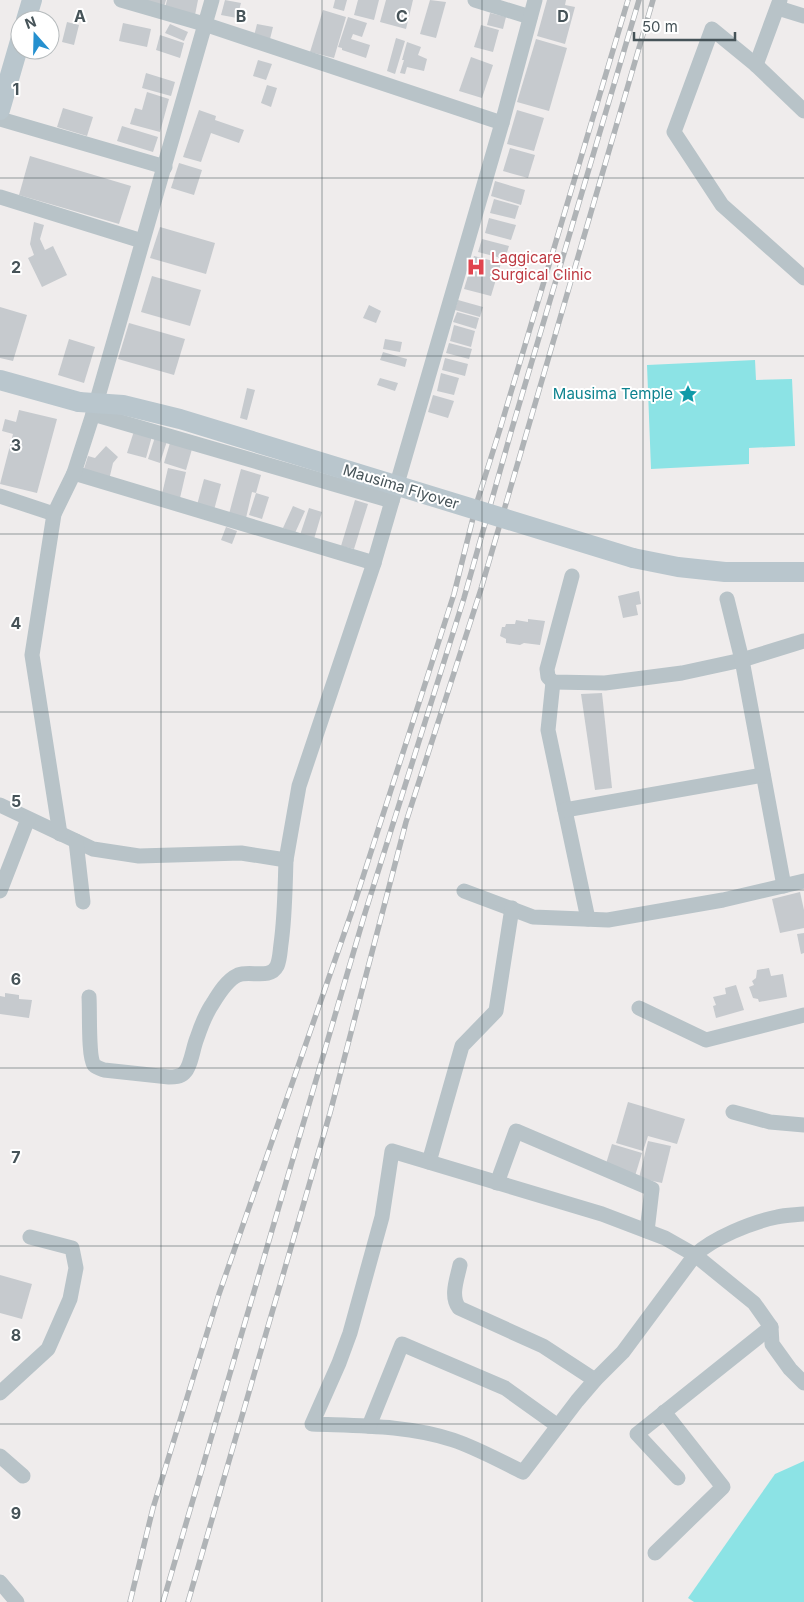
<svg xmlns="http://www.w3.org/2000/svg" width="804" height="1602" font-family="Inter,sans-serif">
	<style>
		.water { fill: #8ce3e5 }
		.building { fill: #c6cace }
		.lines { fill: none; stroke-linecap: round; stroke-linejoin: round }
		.street { stroke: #b8c3c8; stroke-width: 15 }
		.secondary { stroke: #b9c6cd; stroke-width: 20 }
		.rail-casing { stroke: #afb3b6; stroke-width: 5.5 }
		.rail { stroke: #fff; stroke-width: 4; stroke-dasharray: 11; stroke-linecap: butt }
		.secondary-bridge { stroke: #b9c6cd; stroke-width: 20 }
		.grid { fill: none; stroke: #465358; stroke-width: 1; stroke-opacity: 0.55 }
		.labels { text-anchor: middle; stroke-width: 4; stroke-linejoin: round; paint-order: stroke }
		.health-label { font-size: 15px; fill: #be3a42; stroke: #fff; text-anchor: start }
		.culture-label { font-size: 15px; fill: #0d838f; stroke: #fff; text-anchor: end }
		.street-label { font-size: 15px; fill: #465358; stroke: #fff }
		.grid-label { font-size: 16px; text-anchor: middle; font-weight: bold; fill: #465358; stroke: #fff; stroke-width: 4; stroke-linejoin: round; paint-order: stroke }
	</style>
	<rect width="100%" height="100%" fill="#efecec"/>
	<g class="water">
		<path d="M755,360l1,20 36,-1 3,67 -46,2v16l-98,5 -4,-104z"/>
		<path d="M804,1461v141h-110l-6,-4 87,-124z"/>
	</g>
	<g class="building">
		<path d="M130,0h36l-3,10z"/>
		<path d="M167,0h31l-3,15 -30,-7z"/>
		<path d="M225,0l16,3 -4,15 -16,-3z"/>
		<path d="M335,0h12l-3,11 -11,-3z"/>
		<path d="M358,0h21l-5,20 -20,-5z"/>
		<path d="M386,0h27l-7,29 -26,-7z"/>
		<path d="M430,0l16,2 -10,36 -16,-4z"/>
		<path d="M547,0h19l-1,5 10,2 -10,37 -28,-8z"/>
		<path d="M323,10l23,7 -12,41 -24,-6z"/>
		<path d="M490,13l16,4 -3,12 -16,-4z"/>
		<path d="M348,17l19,6 -5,14 -9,-3 -2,5 19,6 -4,13 -24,-8v-2l-4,-1z"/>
		<path d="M67,22l12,3 -5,20 -12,-3z"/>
		<path d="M123,23l28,6 -4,18 -28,-6z"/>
		<path d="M170,24l18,8 -4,9 -19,-8z"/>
		<path d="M257,24l16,3 -3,12 -16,-3z"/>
		<path d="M481,25l18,5 -6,22 -19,-5z"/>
		<path d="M160,35l24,8 -4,15 -24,-8z"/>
		<path d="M396,38l9,3 -10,33 -8,-3z"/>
		<path d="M536,39l31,9 -18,63 -32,-9z"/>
		<path d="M407,42l14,5 -3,8 9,4 -3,12 -17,-4 -2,7 -5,-1 4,-13h-2z"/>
		<path d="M471,57l22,8 -11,33 -23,-7z"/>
		<path d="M258,60l14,4 -6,16 -13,-4z"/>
		<path d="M146,73l29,9 -4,14 -29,-8z"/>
		<path d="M267,85l10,3 -6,19 -10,-4z"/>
		<path d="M147,92l22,7 -9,33 -30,-8 5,-16 7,2z"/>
		<path d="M63,108l30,9 -6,19 -30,-9z"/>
		<path d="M199,110l17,6 -1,4 29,10 -5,13 -28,-10 -10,29 -18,-5z"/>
		<path d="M517,110l27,8 -10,33 -27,-7z"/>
		<path d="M122,126l36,11 -5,15 -36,-11z"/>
		<path d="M510,148l25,7 -7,23 -25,-7z"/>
		<path d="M30,156l101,30 -12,38 -100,-29z"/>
		<path d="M179,163l23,7 -8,25 -23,-7z"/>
		<path d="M495,181l30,9 -4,15 -30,-9z"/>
		<path d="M494,199l25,7 -4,13 -25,-6z"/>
		<path d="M489,218l27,7 -5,15 -26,-7z"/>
		<path d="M34,222l10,3 -4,14 5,11 8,-4 14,29 -25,12 -14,-29 6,-3 -4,-11z"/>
		<path d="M160,227l55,16 -9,31 -56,-16z"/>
		<path d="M482,239l27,7 -4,13 -27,-7z"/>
		<path d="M474,256l27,7 -10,33 -27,-7z"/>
		<path d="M152,276l49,14 -11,36 -49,-14z"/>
		<path d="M458,300l25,7 -3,10 -25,-7z"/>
		<path d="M369,305l12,6 -5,12 -13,-5z"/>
		<path d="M0,307l27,8 -14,46 -13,-3z"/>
		<path d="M457,312l22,6 -3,11 -23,-7z"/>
		<path d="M129,323l56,16 -11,36 -56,-16z"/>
		<path d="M454,325l21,6 -4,16 -21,-6z"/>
		<path d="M69,339l26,8 -11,36 -26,-8z"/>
		<path d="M385,339l17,3 -2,10 -17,-3z"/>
		<path d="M449,343l23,6 -3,10 -23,-6z"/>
		<path d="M383,352l24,7 -2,8 -25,-7z"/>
		<path d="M445,358l23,6 -3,12 -23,-6z"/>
		<path d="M441,373l18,5 -5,17 -17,-4z"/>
		<path d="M380,378l18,5 -3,8 -18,-6z"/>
		<path d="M247,388l8,2 -8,30 -7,-2z"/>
		<path d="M433,395l21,6 -6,17 -20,-6z"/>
		<path d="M19,410l38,9 -20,74 -37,-9 13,-50 -11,-3 3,-12 11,3z"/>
		<path d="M134,431l18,5 -6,22 -19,-5z"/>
		<path d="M155,437l12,4 -7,22 -12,-4z"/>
		<path d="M170,443l22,6 -6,21 -22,-7z"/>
		<path d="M106,446l12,11 -5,6 -4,17 -26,-8 5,-16 7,2z"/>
		<path d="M168,468l18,4 -6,26 -18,-4z"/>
		<path d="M241,469l20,6 -5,18 -4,-1 -6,26 -17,-4z"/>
		<path d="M204,479l17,5 -7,26 -17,-5z"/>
		<path d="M256,493l13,4 -7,22 -13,-4z"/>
		<path d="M355,500l13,4 -14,45 -13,-3z"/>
		<path d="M293,506l12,5 -10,22 -12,-5z"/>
		<path d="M309,508l13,4 -8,27 -14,-4z"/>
		<path d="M226,527l11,4 -5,13 -11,-4z"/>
		<path d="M639,591l2,13 -5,1 2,10 -15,3 -5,-22z"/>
		<path d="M528,619l17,2 -5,24 -16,-2 -4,2 -14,-2v-4l-6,-3 2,-9h3l1,-3h9l1,-4 12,2z"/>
		<path d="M602,693l10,95 -17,2 -14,-96z"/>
		<path d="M800,892l4,18v18l-24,5 -8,-34z"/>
		<path d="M804,933v20l-3,1 -4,-20z"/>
		<path d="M769,968l2,8 12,-2 4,23 -28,5 -1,-3 -5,-1 -4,-11 5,-2 -2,-4 4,-3 1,-8z"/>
		<path d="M736,985l8,25 -28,8 -3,-12 3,-1 -3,-8 13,-3 -1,-6z"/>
		<path d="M5,993l14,2v4l13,1 -3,18 -29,-4v-18l5,1z"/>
		<path d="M628,1102l57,17 -8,25 -29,-8 -5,15 -27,-8z"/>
		<path d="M648,1141l23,5 -9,37 -23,-5z"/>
		<path d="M612,1144l30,9 -7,23 -30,-9z"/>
		<path d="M0,1275l32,9 -10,35 -22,-6z"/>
	</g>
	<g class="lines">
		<g class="street">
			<path d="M121,0l83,24 298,99"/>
			<path d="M475,0l55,17"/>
			<path d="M778,8l26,8"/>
			<path d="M756,65l24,-65"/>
			<path d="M804,111l-48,-46 -44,-36 -38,103 48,73 82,73"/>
			<path d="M0,119l165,48"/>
			<path d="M0,197l142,44"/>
			<path d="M93,414l299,87"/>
			<path d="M74,473l300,90"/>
			<path d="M0,496l54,18"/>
			<path d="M572,576l-25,93 1,8 5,5 52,1 77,-10 60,-13 62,-19"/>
			<path d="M727,599l15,61 42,226"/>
			<path d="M553,682l-5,48 40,189"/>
			<path d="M0,805l93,44 46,7 102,-3 45,7 13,-74 75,-223 128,-440 33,-123"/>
			<path d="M565,810l198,-35"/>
			<path d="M60,834l-28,-179 22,-141 20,-41 19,-59 119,-414"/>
			<path d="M76,841l7,61"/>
			<path d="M0,891l28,-72"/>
			<path d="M464,891l69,26 75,3 115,-20 81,-19"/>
			<path d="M89,997c1,13 -1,60 5,68 3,3 7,4 10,5l65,7c6,0 11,0 15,-4 7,-6 9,-26 13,-35 4,-12 9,-25 16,-35 6,-10 14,-23 25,-28 12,-5 32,5 39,-9 3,-7 3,-15 4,-22 4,-28 4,-56 5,-84"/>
			<path d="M639,1008l67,32 98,-25"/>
			<path d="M733,1112l37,10 34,3"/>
			<path d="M429,1162l33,-116 34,-35 16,-103"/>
			<path d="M497,1183l19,-52 136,58 -5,42"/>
			<path d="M804,1214c-9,1 -19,1 -27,3 -25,5 -64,21 -82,38l-72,97 -28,28 -18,21 -54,71c-23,-11 -46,-24 -70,-32 -46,-15 -94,-14 -141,-16l27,-61 11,-30 32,-116 10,-66 210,63 63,24 30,17 59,48 17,24 1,17 18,25 14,14"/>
			<path d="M460,1265c-3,14 -10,31 -1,43l84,38 52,34"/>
			<path d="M0,1393l48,-44 22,-50 6,-31 -4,-20 -42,-11"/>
			<path d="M369,1426l33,-82 103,44 53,38"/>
			<path d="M0,1456l23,20"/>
			<path d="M678,1478l-41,-44 134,-107"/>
			<path d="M655,1553l68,-66 -59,-75"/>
			<path d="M0,1582l17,20"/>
		</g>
		<g class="secondary">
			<path d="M26,20l6,-20"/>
			<path d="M0,110l20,-69"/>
			<path d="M0,380l79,22"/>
			<path d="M633,558l45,9 47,5h79"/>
		</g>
		<g class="rail-casing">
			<g id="rail">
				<path d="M130,1602l23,-94 66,-214 133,-383 102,-317 23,-92 23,-73 128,-429"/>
				<path d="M163,1602l202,-689 99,-315 47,-166 128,-432"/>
				<path d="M188,1602l142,-489 76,-291 75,-233 172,-589"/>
			</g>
		</g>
		<use href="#rail" class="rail"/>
		<path class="secondary-bridge" d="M79,402l44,3 57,14 453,139"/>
	</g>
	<path class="grid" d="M161,0v1602M322,0v1602M482,0v1602M643,0v1602M0,178h804M0,356h804M0,534h804M0,712h804M0,890h804M0,1068h804M0,1246h804M0,1424h804"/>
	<defs>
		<g id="hospital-bare" transform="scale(1.5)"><path d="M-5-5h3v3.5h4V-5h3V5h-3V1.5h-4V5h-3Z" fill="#e0444e" stroke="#fff" stroke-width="2.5" paint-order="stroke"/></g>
		<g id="sight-bare" transform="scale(1.5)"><path d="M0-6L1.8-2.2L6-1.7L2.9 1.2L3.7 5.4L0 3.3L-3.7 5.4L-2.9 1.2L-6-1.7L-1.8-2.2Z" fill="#0f9aa8" stroke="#fff" stroke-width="2.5" paint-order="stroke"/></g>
	</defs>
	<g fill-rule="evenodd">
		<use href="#hospital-bare" x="476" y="267"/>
		<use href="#sight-bare" x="688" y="394"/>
	</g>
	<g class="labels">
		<g class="health-label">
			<text x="491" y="263">Laggicare<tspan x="491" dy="17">Surgical Clinic</tspan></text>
		</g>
		<g class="culture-label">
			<text x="673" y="399">Mausima Temple</text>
		</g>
		<g class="street-label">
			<text transform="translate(401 487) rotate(17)" y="5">Mausima Flyover</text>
		</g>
	</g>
	<g class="grid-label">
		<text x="80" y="22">A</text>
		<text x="241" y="22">B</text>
		<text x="402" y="22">C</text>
		<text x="563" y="22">D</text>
		<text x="16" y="95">1</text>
		<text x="16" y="273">2</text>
		<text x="16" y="451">3</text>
		<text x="16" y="629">4</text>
		<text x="16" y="807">5</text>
		<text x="16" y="985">6</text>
		<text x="16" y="1163">7</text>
		<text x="16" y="1341">8</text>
		<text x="16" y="1519">9</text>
	</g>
	<g transform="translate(35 35) rotate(340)"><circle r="24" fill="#ffffff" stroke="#b5babc"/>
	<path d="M0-4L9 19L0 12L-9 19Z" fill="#2590cf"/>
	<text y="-8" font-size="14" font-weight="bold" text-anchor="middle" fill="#465358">N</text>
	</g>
	<path d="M634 32v8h101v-8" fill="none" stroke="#465358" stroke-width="2.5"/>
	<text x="642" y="32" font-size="15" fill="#465358" stroke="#ffffff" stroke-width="4" paint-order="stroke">50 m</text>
</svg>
